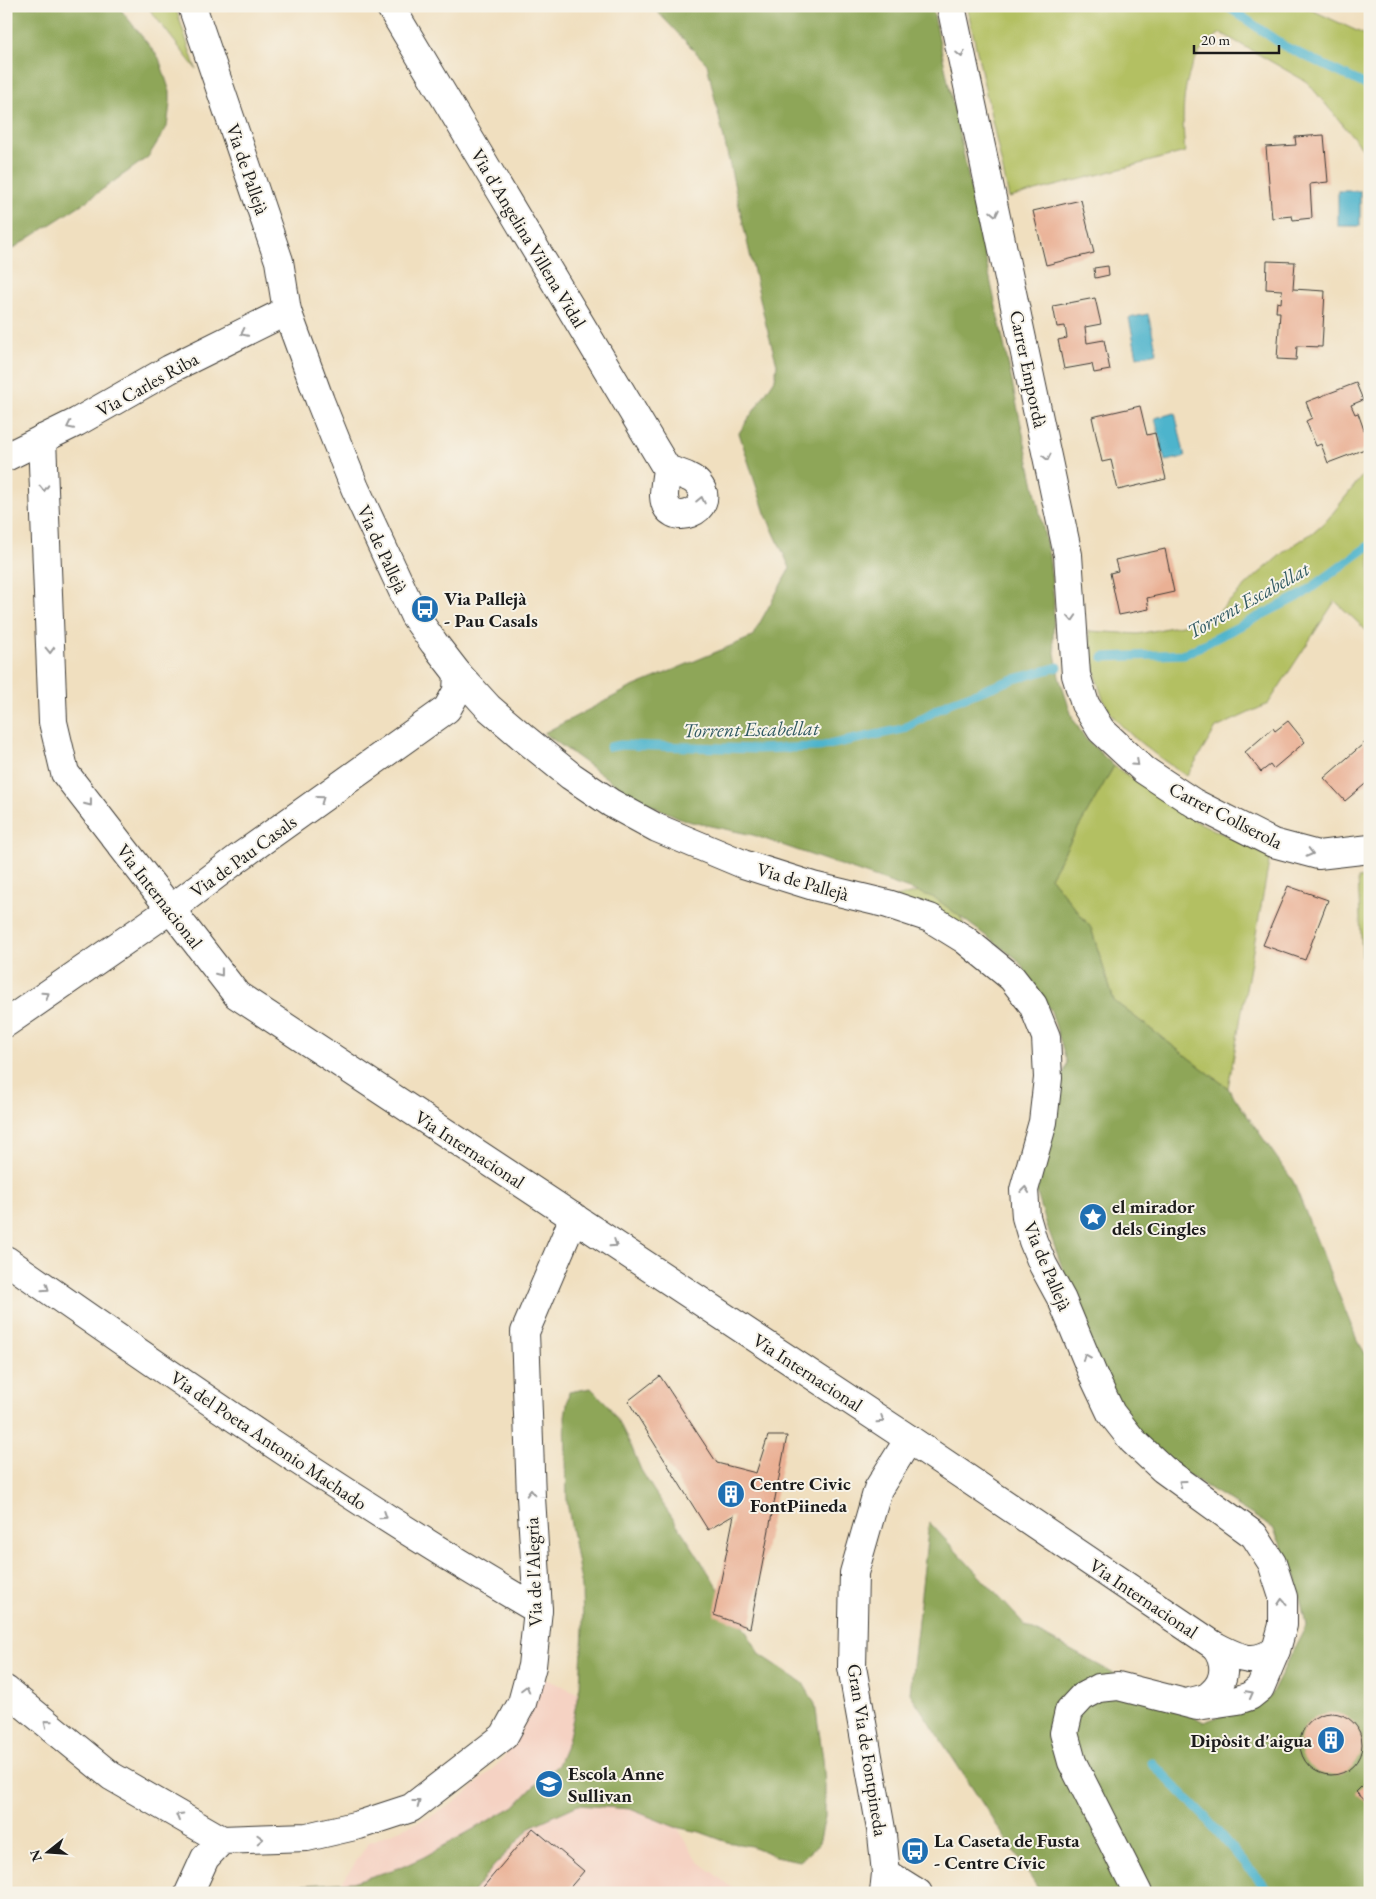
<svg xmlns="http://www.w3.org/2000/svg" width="1376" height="1899" font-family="'EB Garamond',serif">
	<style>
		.built { fill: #f5d2c3 }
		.green { fill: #b3c062; stroke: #686e3f }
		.forest { fill: #8ea658; stroke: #55613a }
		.water { fill: #4db4cc; stroke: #346874 }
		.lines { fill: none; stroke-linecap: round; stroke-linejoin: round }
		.stream { stroke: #4db4cc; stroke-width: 9 }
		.building { fill: #eab094 }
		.minor-casing { stroke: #3c3934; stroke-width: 30 }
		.minor { stroke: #fff; stroke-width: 28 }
		.oneway { stroke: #999 }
		.labels { text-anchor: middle; stroke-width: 4; stroke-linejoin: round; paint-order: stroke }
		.street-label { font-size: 19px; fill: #1c1c1c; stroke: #f7f3e8 }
		.poi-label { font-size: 19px; font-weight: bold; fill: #1c1c1c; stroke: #f7f3e8; text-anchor: start }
		.water-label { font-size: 20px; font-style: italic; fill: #305962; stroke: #f7f3e8 }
	</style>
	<rect width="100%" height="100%" fill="#f7f3e8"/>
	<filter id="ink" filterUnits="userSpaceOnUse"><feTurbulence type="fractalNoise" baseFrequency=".02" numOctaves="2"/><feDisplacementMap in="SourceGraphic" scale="10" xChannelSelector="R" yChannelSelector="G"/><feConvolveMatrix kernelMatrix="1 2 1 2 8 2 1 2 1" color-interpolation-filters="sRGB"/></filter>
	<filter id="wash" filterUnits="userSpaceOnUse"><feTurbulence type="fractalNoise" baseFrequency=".0096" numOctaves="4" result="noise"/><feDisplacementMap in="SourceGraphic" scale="20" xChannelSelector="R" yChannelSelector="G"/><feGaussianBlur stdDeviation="1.12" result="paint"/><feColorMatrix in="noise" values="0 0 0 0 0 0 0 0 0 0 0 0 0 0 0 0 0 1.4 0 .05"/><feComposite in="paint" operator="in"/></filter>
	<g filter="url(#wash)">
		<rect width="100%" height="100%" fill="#f0dfbf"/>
		<path class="built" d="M541,1677l112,49 16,88 29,47 41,32h-404l34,-51 61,-25 22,-13 18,-14 32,-30 20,-31z"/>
		<g class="green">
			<path d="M147,6h28l21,63z"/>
			<path d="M967,6h336l67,31v120l-63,-75 -86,-49c-41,23 -40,78 -36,119l-176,46z"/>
			<path d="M1370,466v168l-35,-33 -67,103 -52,24 -29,48c-20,-12 -64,-44 -77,-64 -14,-21 -18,-56 -21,-81l49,3 73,-15 45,-43 29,-25 27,-18 16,-14z"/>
			<path d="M1114,766l72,50 84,41 -42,231 -114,-87 -23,-73 -41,-51z"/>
			<path d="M1370,877v80h-8l-4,-79z"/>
			<path d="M943,887l6,6 17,36 -75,-31z"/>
		</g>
		<g class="forest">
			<path d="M6,6h112l41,52 11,34v12l-3,23 -19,30 -63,45 -79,51z"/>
			<path d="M652,6h280l117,550 5,44 -1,41 6,36 14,42 12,19 29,28 -64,111 41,51 23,73 114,87 65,93 64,159 13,21v532h-329l-131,-200 19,-171 97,104 178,96 65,-24 37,-72 -10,-49 -23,-49 -140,-87 -42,-95 -44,-120 -15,-49 35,-114 -16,-52 -34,-52 -82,-61 -182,-63 -66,-14 -53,-23 -90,-65 86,-45 122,-51 38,-69 -25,-55 -26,-80 36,-54 2,-15 -11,-39 -59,-261z"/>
			<path d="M591,1388l17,17 13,21 11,22 9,22 13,21 33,48 74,116 42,28 12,21 8,54 2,28v31l-6,27 -20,17 -23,-5 -25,-10 -24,-4 -27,-10 -25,-5 -45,-18 -52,-4 -46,21 -39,41 -21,26h-194l24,-8 51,-3 49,-15 22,-10 92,-52 19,-20 23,-20 10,-24 12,-55 3,-58 -1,-40 -15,-86 -2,-86 4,-24z"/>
		</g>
		<g class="water">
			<rect x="1338" y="191" width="22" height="35"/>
			<path d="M1148,314l9,39 -20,4 -8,-39z"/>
			<path d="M1175,413l10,44 -20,4 -10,-43z"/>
		</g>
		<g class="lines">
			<g class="stream">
				<path d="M1227,6l57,40 86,41"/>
				<path d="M1103,657l82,-3 118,-60 67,-49"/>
				<path d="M610,747l11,-2 136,4 62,-2 84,-18 46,-26 62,-23 47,-13"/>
				<path d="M1151,1762l53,54 66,77"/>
			</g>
		</g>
		<g id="blocks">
			<g class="building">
				<path d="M1324,135l4,47 -18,2 2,34 -19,2 -1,-4 -20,2 -6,-71 30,-2 -1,-8z"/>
				<path d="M1081,200l13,53 -48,12 -13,-54z"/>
				<path d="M1267,261l28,1 -2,27 32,2 -3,56 -25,-1 -1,14 -19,-1 3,-47h-4l1,-10 4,1 1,-13 -16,-1z"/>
				<path d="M1108,266l1,9 -14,3 -1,-10z"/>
				<path d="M1095,298l6,26 -16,3 2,16 17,-3 6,30 -16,3 -2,-9 -28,5 -6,-29 9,-2 -2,-12 -8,1 -4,-21z"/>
				<path d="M1356,383l7,17 -12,5 4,9 3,-1 12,34 -42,16 -7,-19 -5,2 -10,-25 6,-3 -6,-16z"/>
				<path d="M1140,406l7,29 8,-2 11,46 -48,11 -7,-30 -9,2 -10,-45z"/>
				<path d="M1165,549l9,43 -27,6 2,11 -30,6 -9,-42 8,-2 -3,-11z"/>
				<path d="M1288,721l17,21 -32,27 -3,-4 -9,7 -16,-20 28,-24 2,3z"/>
				<path d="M1370,738v42l-25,21 -21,-23z"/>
				<path d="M1288,886l40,14 -23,60 -42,-15z"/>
				<path d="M660,1376l57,87 39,10 12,-37h19l-37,192 -36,-13 20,-100 -26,15 -80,-129z"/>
				<circle cx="1331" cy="1744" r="31"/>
				<path d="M1370,1778v27l-14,-13z"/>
				<path d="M533,1828l51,43 -17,20 2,2h-91z"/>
			</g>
		</g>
	</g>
	<g filter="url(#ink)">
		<use href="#blocks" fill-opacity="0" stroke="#3c3934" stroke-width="1"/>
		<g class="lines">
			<g class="minor-casing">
				<g id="minor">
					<path d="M192,6l87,255 8,50 33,90 35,87 59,127 20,28 24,31 31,34 35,30 47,38 40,27 46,25 86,36 70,22 75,18 42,14 34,21 48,39 21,27 13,32 2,41 -5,44 -19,68 2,27 7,24 10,24 19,35 32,77 17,36 22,28 30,28 91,66 18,28 11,34v28l-7,25 -16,38 -10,8 -12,4 -41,6 -79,-20 -19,2 -17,9 -13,14 -5,22 8,29 66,131"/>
					<path d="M390,6l277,463c-1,9 -3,18 -3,27 2,36 56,14 34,-12 -6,-8 -21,-11 -31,-15"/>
					<path d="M951,6l117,549 8,120 9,29 16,26 43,40 50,33 79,40 45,12 52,-6"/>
					<path d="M42,439l11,283 12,51 172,222 672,444 306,207c23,11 37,21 61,4"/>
					<path d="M6,457l71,-35 93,-53 117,-58"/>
					<path d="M6,1023l165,-114 66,-50 210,-150 10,-18 1,-17"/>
					<path d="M6,1260c174,122 348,243 532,350"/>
					<path d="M6,1690l105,86 111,64"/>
					<path d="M1190,1702c8,-2 17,-3 22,-9 15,-13 14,-33 3,-47"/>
					<path d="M886,1873l32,20"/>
					<path d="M189,1893l16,-35 17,-18 85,-3 52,-12 52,-17 93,-72 18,-33 10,-37 6,-56 -7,-113 -6,-165 49,-115"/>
					<path d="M884,1893l2,-20 -4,-38 -30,-168 2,-94 24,-84 31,-50"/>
				</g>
			</g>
			<use href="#minor" class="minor"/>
		</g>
		<defs><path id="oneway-chevron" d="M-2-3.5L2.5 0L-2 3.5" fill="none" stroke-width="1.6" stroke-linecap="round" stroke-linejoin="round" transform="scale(1.25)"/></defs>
		<g class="oneway">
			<use href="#oneway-chevron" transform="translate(961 54) rotate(78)"/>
			<use href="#oneway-chevron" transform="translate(995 213) rotate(78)"/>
			<use href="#oneway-chevron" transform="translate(244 333) rotate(154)"/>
			<use href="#oneway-chevron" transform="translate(70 426) rotate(154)"/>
			<use href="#oneway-chevron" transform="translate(1047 457) rotate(78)"/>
			<use href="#oneway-chevron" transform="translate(44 488) rotate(88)"/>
			<use href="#oneway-chevron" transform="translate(701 500) rotate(-78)"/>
			<use href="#oneway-chevron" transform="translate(1072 618) rotate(87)"/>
			<use href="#oneway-chevron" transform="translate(50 650) rotate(88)"/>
			<use href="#oneway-chevron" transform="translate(1136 763) rotate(42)"/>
			<use href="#oneway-chevron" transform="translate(321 799) rotate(-36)"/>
			<use href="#oneway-chevron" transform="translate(89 803) rotate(52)"/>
			<use href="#oneway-chevron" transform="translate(1310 853) rotate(14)"/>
			<use href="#oneway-chevron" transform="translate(220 973) rotate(52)"/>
			<use href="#oneway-chevron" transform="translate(46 995) rotate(-35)"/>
			<use href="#oneway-chevron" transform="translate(1025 1190) rotate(-84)"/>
			<use href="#oneway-chevron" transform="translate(614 1244) rotate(33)"/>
			<use href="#oneway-chevron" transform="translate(46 1288) rotate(35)"/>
			<use href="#oneway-chevron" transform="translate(1086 1357) rotate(-112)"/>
			<use href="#oneway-chevron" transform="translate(881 1420) rotate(33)"/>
			<use href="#oneway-chevron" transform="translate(1182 1483) rotate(-144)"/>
			<use href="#oneway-chevron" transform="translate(531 1493) rotate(-92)"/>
			<use href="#oneway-chevron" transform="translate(384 1516) rotate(33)"/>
			<use href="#oneway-chevron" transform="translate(1282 1602) rotate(-94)"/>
			<use href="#oneway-chevron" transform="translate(526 1689) rotate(-75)"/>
			<use href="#oneway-chevron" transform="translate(1250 1694) rotate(-28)"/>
			<use href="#oneway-chevron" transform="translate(47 1723) rotate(-141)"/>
			<use href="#oneway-chevron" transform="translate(417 1803) rotate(-37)"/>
			<use href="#oneway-chevron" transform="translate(179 1816) rotate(-150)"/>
			<use href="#oneway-chevron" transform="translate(260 1839) rotate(-2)"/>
		</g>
	</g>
	<defs>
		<g id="bus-disc" transform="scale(1.4375)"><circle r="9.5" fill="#1f6fb2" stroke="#f7f3e8"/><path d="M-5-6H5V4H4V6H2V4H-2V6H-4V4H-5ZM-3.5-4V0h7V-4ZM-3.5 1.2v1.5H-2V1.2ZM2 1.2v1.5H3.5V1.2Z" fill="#fff"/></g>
		<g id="sight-disc" transform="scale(1.4375)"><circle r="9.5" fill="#1f6fb2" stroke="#f7f3e8"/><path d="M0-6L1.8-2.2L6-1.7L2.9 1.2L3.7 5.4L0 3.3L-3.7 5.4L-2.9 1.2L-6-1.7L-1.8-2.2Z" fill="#fff"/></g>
		<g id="building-disc" transform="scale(1.4375)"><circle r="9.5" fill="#1f6fb2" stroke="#f7f3e8"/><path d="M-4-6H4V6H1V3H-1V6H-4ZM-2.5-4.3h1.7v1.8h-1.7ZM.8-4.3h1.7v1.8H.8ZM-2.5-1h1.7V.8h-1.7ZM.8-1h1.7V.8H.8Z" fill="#fff"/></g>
		<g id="school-disc" transform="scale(1.4375)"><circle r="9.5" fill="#1f6fb2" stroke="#f7f3e8"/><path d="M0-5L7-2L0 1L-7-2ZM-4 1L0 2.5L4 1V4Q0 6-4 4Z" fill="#fff"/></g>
	</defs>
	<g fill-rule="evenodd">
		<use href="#bus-disc" x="425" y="609"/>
		<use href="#sight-disc" x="1093" y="1217"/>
		<use href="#building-disc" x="731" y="1494"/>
		<use href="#building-disc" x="1331" y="1740"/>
		<use href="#school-disc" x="549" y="1784"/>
		<use href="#bus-disc" x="915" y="1851"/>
	</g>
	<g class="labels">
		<g class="street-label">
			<text transform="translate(248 169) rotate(71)" y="7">Via de Pallejà</text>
			<text transform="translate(529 238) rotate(59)" y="7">Via d'Angelina Villena Vidal</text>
			<text transform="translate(1029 369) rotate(78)" y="7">Carrer Empordà</text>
			<text transform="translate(147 384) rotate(-29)" y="7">Via Carles Riba</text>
			<text transform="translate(383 549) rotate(65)" y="7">Via de Pallejà</text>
			<text transform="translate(1226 815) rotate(27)" y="7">Carrer Collserola</text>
			<text transform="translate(243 856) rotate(-36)" y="7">Via de Pau Casals</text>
			<text transform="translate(803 881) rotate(16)" y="7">Via de Pallejà</text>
			<text transform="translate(160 896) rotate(52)" y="7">Via Internacional</text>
			<text transform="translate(470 1149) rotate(33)" y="7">Via Internacional</text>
			<text transform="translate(1048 1266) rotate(67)" y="7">Via de Pallejà</text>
			<text transform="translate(808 1372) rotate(33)" y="7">Via Internacional</text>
			<text transform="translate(269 1440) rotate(34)" y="7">Via del Poeta Antonio Machado</text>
			<text transform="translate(533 1572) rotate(-92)" y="7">Via de l'Alegria</text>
			<text transform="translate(1144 1598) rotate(34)" y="7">Via Internacional</text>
			<text transform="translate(868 1750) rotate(81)" y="7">Gran Via de Fontpineda</text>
		</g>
		<g class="poi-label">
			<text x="444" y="605">Via Pallejà<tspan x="444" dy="22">- Pau Casals</tspan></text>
			<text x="1112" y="1213">el mirador<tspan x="1112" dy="22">dels Cingles</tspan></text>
			<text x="750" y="1490">Centre Civic<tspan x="750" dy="22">FontPiineda</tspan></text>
			<text x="1312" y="1747" text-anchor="end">Dipòsit d'aigua</text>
			<text x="568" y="1780">Escola Anne<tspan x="568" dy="22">Sullivan</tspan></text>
			<text x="934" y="1847">La Caseta de Fusta<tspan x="934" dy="22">- Centre Cívic</tspan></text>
		</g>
		<g class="water-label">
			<text transform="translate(1248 600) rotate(-29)" y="7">Torrent Escabellat</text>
			<text transform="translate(751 729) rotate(-1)" y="7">Torrent Escabellat</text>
		</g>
	</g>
	<rect width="1376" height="1899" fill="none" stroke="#f7f3e8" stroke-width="25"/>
	<g transform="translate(48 1852) rotate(253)" stroke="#f7f3e8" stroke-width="4" paint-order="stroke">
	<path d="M0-4L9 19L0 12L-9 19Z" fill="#1c1c1c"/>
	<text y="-8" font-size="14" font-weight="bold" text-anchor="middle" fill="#1c1c1c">N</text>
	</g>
	<path d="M1194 45v8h85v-8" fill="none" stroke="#1c1c1c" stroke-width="2.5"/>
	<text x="1201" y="45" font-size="15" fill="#1c1c1c" stroke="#f7f3e8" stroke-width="4" paint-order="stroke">20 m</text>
</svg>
